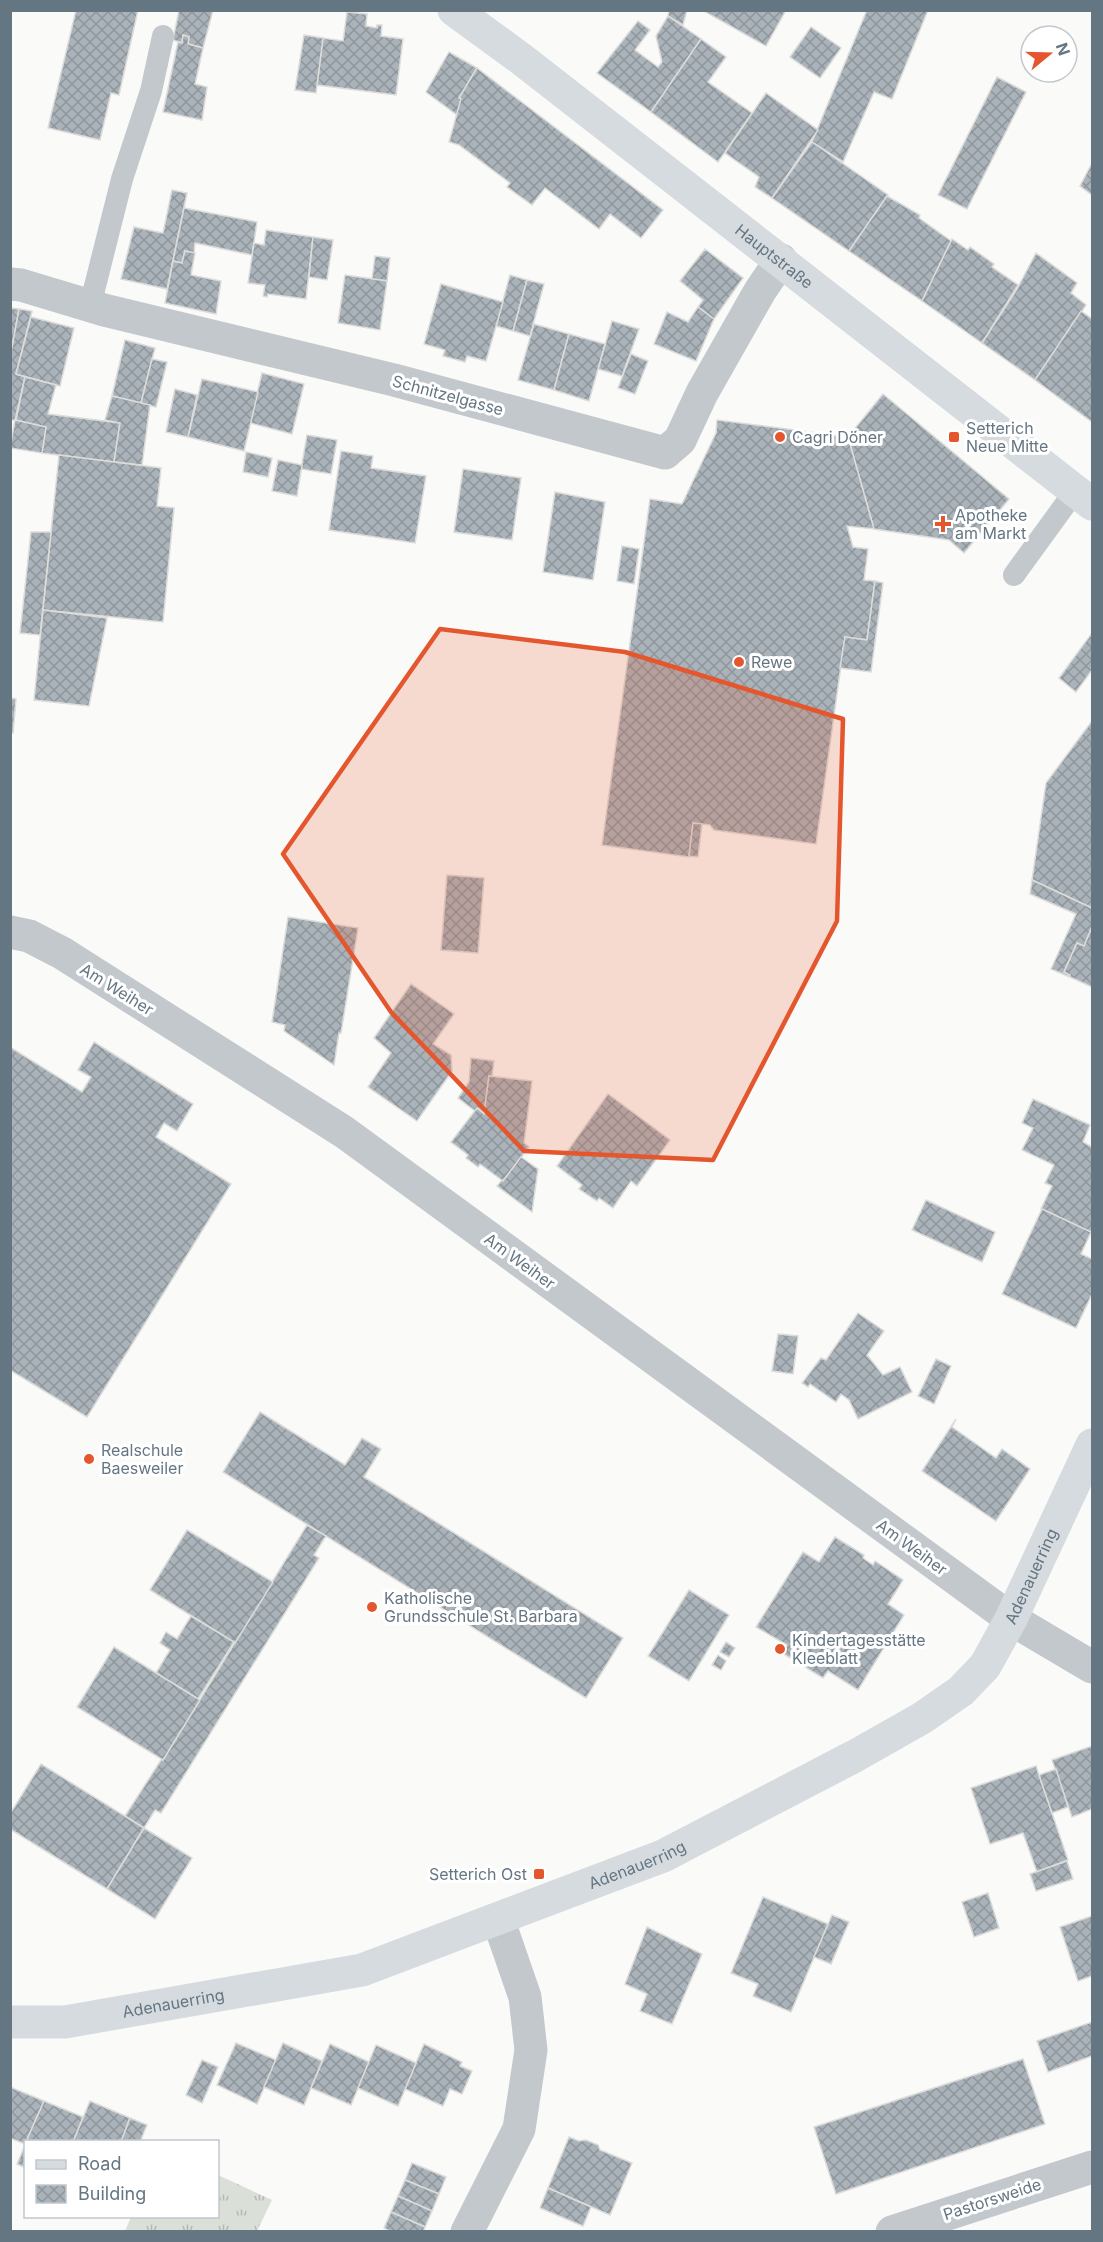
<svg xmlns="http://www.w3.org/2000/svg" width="1103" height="2242" font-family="Inter,sans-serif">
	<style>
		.park { fill: url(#park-tufts) }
		.building { fill: url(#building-cross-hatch); stroke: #dcdcda; stroke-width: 1.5 }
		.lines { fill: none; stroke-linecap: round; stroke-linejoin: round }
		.lane { stroke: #c3c8cc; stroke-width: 22 }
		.street { stroke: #c3c8cc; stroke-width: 33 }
		.secondary { stroke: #d6dbdf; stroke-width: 33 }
		.marked { fill: #e4572e; fill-opacity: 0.2; stroke: #e4572e; stroke-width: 4.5; stroke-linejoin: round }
		.poi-dot { fill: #e4572e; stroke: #fff; stroke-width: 2 }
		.labels { text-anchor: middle; stroke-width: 6; stroke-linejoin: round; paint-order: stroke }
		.street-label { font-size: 16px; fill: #657683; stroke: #fff }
		.poi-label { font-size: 16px; fill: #657683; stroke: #fff; text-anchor: start }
	</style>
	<defs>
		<pattern id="park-tufts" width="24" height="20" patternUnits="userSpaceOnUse" patternTransform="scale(1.5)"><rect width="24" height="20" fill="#dadfd7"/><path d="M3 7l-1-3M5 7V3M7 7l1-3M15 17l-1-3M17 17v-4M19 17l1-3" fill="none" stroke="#b4b9b4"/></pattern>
		<pattern id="building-cross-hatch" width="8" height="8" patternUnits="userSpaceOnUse" patternTransform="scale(1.5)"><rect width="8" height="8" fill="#aab3b9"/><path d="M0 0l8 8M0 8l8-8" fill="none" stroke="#8e969c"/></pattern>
	</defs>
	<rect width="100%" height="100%" fill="#fafaf8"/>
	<path class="park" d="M218,2175l54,25 -15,31h-132l6,-14 87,-1z"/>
	<g class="building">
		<path d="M76,10h62l-19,85 -8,-2 -11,47 -52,-12z"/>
		<path d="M179,10h34l-10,38 -15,-4 1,-7 -6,-2 -1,8 -9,-3z"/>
		<path d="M669,10h18l-4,15 -15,-9z"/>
		<path d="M702,10h84l-20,36z"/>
		<path d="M867,10h61l-36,89 -18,-7 -31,70 -31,-20z"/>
		<path d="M347,12l20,2 -1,12 11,2v-3h5l-1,11 22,3 -7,56 -79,-10 6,-47 20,3z"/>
		<path d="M668,16l33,23 -50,73 -54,-39 41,-52 12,9 -15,20 23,17 4,-5 -6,-26z"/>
		<path d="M811,27l30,21 -21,30 -30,-21z"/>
		<path d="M183,35l6,2 -1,7 15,4 -8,36 12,3 -5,33 -39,-8 15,-70 4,1z"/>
		<path d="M304,35l19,3 -7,55 -21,-3z"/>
		<path d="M701,39l25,18 -18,25 44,31 -34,49 -67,-50z"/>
		<path d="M449,52l28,16 -18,30 2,1 -4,16 -31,-23z"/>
		<path d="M477,68l186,142 -22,28 -31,-24 -11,15 -54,-41 -13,17 -25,-18 3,-4 -51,-38 -10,-3 12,-43 -2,-1z"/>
		<path d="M997,77l29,15 -59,117 -29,-14z"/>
		<path d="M766,93l52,37 -46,68 -17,-11 4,-10 -34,-24z"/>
		<path d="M812,142l76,53 -39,56 -77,-53z"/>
		<path d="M1092,163v32l-12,-9z"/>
		<path d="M172,190l15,3 -20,96 -46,-10 13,-52 29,6z"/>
		<path d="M887,196l33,19 -1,3 32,23 -29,60 -73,-50z"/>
		<path d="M184,208l73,14 -5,33 -57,-12 -1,10 -9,-2 -3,12 -9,-2z"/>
		<path d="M266,230l47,7 -7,62 -38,-5 -1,3 -4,-1 2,-11 -17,-2 6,-40 10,2z"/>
		<path d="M313,237l20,3 -6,40 -18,-3z"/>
		<path d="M952,239l16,11 2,-3 24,17 -2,3 26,18 -36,58 -60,-42z"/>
		<path d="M705,249l38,29 -29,41 -16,-12 5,-7 -23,-19z"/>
		<path d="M185,251l10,2 -4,22 30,6 -5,33 -51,-11 8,-42 9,2z"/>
		<path d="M1036,253l41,30 -6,10 15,12 -51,75 -53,-37 35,-54z"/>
		<path d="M375,256l15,2 -3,23 -15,-2z"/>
		<path d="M345,275l42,6 -7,49 -42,-7z"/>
		<path d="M510,275l17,5 -14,51 -17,-5z"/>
		<path d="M527,280l17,4 -14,52 -17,-5z"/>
		<path d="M441,284l62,18 -17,59 -19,-5 -2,6 -22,-6 2,-6 -21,-6z"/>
		<path d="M698,307l16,12 -18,42 -42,-17 13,-32 21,10z"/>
		<path d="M10,308l9,1 -7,39 -2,-1z"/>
		<path d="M19,309l13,2 -16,63 9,3 -10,43h-5v-73l2,1z"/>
		<path d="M1081,311l11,8v103l-57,-42z"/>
		<path d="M31,317l43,11 -14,58 -44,-12z"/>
		<path d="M612,321l27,8 -17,47 -24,-7z"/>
		<path d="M534,324l35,10 -15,56 -36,-10z"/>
		<path d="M569,334l36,10 -16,57 -35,-11z"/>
		<path d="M125,340l30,8 -14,55 -29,-7z"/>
		<path d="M631,354l17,7 -13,33 -17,-6z"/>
		<path d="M152,359l15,3 -11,45 -15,-4z"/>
		<path d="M262,373l42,11 -12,50 -42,-11z"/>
		<path d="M25,377l31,8 -8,29 72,9 -6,39 -72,-9 4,-26 -30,-7z"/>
		<path d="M202,379l56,13 -14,59 -56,-14z"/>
		<path d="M175,389l22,6 -9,42 -22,-5z"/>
		<path d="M883,394l126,105 -45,54 -15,-13 -75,-11 -26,-92z"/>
		<path d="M112,396l38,9 -8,60 -28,-3 6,-39 -15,-3z"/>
		<path d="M15,420l31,7 -4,26 -32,-5z"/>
		<path d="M717,420l131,17 26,92 -27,-3 6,21 15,2 -4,31 11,1 -8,59 -22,-3 -29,207 -102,-14 -4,-5 -17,-2 -4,34 -87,-12 48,-346 32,5 34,-71z"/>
		<path d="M307,435l30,5 -6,34 -30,-5z"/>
		<path d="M341,451l32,5 -2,12 55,8 -11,67 -86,-13z"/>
		<path d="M246,452l26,6 -4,19 -25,-5z"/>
		<path d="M59,455l102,13 -4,38 17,2 -11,114 -120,-12z"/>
		<path d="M278,460l24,5 -5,31 -25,-5z"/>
		<path d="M463,469l58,9 -9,62 -58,-8z"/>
		<path d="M555,492l50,10 -12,78 -50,-8z"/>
		<path d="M31,532h20l-11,103 -20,-2z"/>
		<path d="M622,546l17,3 -5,35 -17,-3z"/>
		<path d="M875,581l8,2 -12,89 -31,-4 5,-31 22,3z"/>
		<path d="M43,610l64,8 -18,88 -55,-6z"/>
		<path d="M1092,633v37l-16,22 -17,-14z"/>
		<path d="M10,698l6,1 -3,34h-3z"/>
		<path d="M1092,721v187l-60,-28 14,-97z"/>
		<path d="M693,823l9,1 -4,33 -9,-1z"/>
		<path d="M447,875l37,3 -6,75 -37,-3z"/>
		<path d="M1032,880l60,28v19l-8,19 -7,-3 -13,29 6,3v2l-19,-8 25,-55 -46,-20z"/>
		<path d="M288,917l70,11 -17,105h-2l-5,32 -50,-34 1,-6 -13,-3z"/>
		<path d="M1092,927v60l-22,-10v-2l-6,-3 13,-29 7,3z"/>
		<path d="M411,984l43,30 -21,30 18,11 1,16 -35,50 -49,-34 23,-34 -17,-15z"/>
		<path d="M94,1042l99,62 -16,27 -13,-8 -8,14 75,47 -144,233 -77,-47v-323l72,45 9,-15 -13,-7z"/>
		<path d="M471,1058l23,3 -2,15h-3l-5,37 -7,-5 -2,3 -17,-13 11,-16z"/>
		<path d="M489,1076l43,5 -8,62 5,4 -26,34 -23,-17 -2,3 -12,-9 2,-3 -17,-13 26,-34 7,6z"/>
		<path d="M608,1094l62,46 -33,46 -6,-5 -18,27 -14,-10 -2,3 -18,-12 3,-4 -25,-19z"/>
		<path d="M1033,1099l57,26 -7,17 9,5v81l-1,4 -50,-23 11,-23 -7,-3 9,-18 -32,-15 11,-22 -11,-5z"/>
		<path d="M521,1157l17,12 -6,43 -35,-26 5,-6 1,1z"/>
		<path d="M926,1200l69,32 -13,30 -70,-32z"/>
		<path d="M1042,1209l49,23 -10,22 11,5v35l-16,34 -74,-34z"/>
		<path d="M858,1313l26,18 -17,24 16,20 17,-8 12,25 -54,27 -9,-19 -8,-6 -5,8 -26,-18 -2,3 -6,-4 19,-25 5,2z"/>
		<path d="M778,1334l20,2 -5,38 -21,-3z"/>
		<path d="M936,1359l15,7 -17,38 -16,-8z"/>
		<path d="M260,1412l85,53 17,-27 19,11 -17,28 259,161 -37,60 -363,-226z"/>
		<path d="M956,1419l-4,8 44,31 6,-9 28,20 -34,52 -74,-50z"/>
		<path d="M307,1525l19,11 -12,19 5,3 -158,255 -6,-3 -11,18 -19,-12 36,-56h2z"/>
		<path d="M187,1530l86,52 -38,61 -85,-53z"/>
		<path d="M835,1537l29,18 -1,3 10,7 2,-4 28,19 -15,24 16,11 -46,75 -30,-19 -5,7 -41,-25 5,-8 -31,-18 47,-75 16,10z"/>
		<path d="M689,1590l40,25 -40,66 -41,-25z"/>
		<path d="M191,1616l43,26 -36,57 -42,-26 14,-23 -10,-7 6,-11 11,7z"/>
		<path d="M726,1642l9,6 -6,9 -9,-5z"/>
		<path d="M114,1647l86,53 -37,60 -86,-53z"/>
		<path d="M718,1655l8,6 -5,9 -9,-5z"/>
		<path d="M1092,1746v63l-20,8 -20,-57z"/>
		<path d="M41,1764l103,64 -37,61 -97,-60v-15z"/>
		<path d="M1036,1766l32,94 -31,12 -14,-39 -33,11 -19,-56z"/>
		<path d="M1056,1769l12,38 -16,6 -13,-38z"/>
		<path d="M144,1828l48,30 -37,61 -48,-30z"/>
		<path d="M1067,1861l6,18 -37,12 -6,-17z"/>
		<path d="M988,1893l11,35 -25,9 -12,-35z"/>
		<path d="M763,1897l65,27 -37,88 -38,-16 5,-12 -27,-11z"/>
		<path d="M832,1915l17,7 -18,42 -17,-7z"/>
		<path d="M1092,1916v60l-14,5 -18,-54z"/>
		<path d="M647,1927l55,27 -30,70 -32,-13 7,-17 -22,-10z"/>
		<path d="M1092,2022v34l-44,16 -11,-31z"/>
		<path d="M236,2043l40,17 -19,44 -40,-19z"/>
		<path d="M283,2043l39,18 -18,44 -40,-18z"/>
		<path d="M330,2044l39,18 -18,43 -40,-17z"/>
		<path d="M424,2044l38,18 -2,4 12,5 -10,23 -12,-5 -7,17 -38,-17z"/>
		<path d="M376,2045l40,18 -18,43 -40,-18z"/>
		<path d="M1023,2059l22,65 -209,70 -22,-67z"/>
		<path d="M202,2060l16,7 -16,36 -16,-8z"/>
		<path d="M10,2087l34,14 -19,43 -15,-6z"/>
		<path d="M44,2101l39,16 -10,25h-47z"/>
		<path d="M90,2101l40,17 -9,24h-48z"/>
		<path d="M130,2118l17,7 -7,17h-19z"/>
		<path d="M569,2137l10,4 7,-1 12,5 2,5 32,13 -22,52 -62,-27z"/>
		<path d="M26,2143v25l-9,-4z"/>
		<path d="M412,2163l34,14 -7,17 -34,-14z"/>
		<path d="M405,2180l34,14 -7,17 -34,-15z"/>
		<path d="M548,2188l43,19 -8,19 -43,-18z"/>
		<path d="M398,2196l34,15 -7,16 -34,-15z"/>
		<path d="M391,2212l34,15 -2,5h-32l-7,-4z"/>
	</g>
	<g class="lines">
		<g class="lane">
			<path d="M90,306l32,-127 29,-88 12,-55"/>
			<path d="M1014,575l61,-84"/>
		</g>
		<g class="street">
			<path d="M10,284l11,1 83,25 290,70 271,73 15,-13 22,-47 58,-102 21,-31"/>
			<path d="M10,932l19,4 33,17 282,179 667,487 81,48"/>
			<path d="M467,2232l52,-103 12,-79 -6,-53 -27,-78"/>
			<path d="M892,2232l200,-65"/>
		</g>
		<g class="secondary">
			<path id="s1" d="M454,10l66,48 572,446"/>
			<path id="s2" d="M10,2022h55l297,-52 301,-114 192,-100 67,-38 39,-27 24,-25 26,-47 81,-174"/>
		</g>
	</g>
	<path class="marked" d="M440,629l185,23 218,67 -6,202 -124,239 -189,-9 -133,-139 -108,-158z"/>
	<g class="poi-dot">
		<circle cx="780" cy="437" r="6"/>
		<rect x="948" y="431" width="12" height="12" rx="3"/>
		<path d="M940 515h6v6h6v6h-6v6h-6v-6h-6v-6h6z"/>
		<circle cx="739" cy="662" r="6"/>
		<circle cx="89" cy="1459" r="6"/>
		<circle cx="372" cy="1607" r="6"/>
		<circle cx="780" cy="1649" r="6"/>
		<rect x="533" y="1868" width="12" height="12" rx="3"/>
	</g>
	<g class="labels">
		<g class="street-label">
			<text dy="6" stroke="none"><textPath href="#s1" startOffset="404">Hauptstraße</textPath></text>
			<text transform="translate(448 395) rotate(15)" y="6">Schnitzelgasse</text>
			<text transform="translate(117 989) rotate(32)" y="6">Am Weiher</text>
			<text transform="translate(520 1261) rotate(36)" y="6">Am Weiher</text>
			<text transform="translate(912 1547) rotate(36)" y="6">Am Weiher</text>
			<text dy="6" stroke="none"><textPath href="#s2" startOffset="1155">Adenauerring</textPath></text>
			<text dy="6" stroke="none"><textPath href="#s2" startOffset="651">Adenauerring</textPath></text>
			<text dy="6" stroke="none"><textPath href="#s2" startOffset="165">Adenauerring</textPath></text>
			<text transform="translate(992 2199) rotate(-18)" y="6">Pastorsweide</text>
		</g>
		<g class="poi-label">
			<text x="966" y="434">Setterich<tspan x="966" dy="18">Neue Mitte</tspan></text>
			<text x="792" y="443">Cagri Döner</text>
			<text x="955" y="521">Apotheke<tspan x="955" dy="18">am Markt</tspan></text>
			<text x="751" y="668">Rewe</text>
			<text x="101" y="1456">Realschule<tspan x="101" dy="18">Baesweiler</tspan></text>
			<text x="384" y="1604">Katholische<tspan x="384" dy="18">Grundsschule St. Barbara</tspan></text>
			<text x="792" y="1646">Kindertagesstätte<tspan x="792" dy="18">Kleeblatt</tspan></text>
			<text x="527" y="1880" text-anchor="end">Setterich Ost</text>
		</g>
	</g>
	<rect width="1103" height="2242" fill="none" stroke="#657683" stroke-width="24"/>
	<rect x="24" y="2140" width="195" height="78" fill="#ffffff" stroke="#c1c8cd" stroke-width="1.5"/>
	<rect x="36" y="2160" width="30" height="9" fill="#d6dbdf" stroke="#c1c8cd" stroke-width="1.5"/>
	<text x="78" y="2170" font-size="18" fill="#657683">Road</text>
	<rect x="36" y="2185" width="30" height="18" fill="url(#building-cross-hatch)" stroke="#c1c8cd" stroke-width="1.5"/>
	<text x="78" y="2200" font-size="18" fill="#657683">Building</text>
	<g transform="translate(1049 54) rotate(71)"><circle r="28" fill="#ffffff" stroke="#c1c8cd" stroke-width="1.5"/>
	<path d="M0-4.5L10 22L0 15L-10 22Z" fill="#e4572e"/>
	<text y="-9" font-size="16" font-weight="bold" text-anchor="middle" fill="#657683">N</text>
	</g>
</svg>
